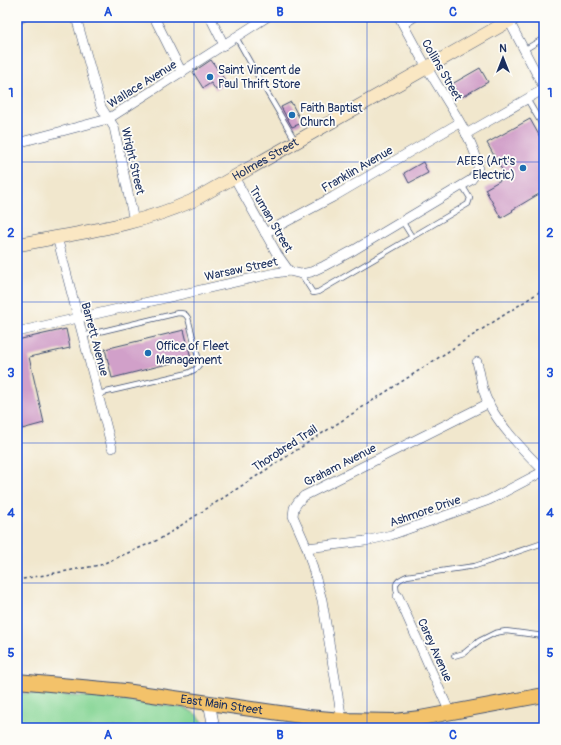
<svg xmlns="http://www.w3.org/2000/svg" width="561" height="745" font-family="Pangolin,sans-serif">
	<style>
		.green { fill: #87d696; stroke: #51827a }
		.building { fill: #d1a0c9 }
		.lines { fill: none; stroke-linecap: round; stroke-linejoin: round }
		.service-casing { stroke: #3b4b6f; stroke-width: 6 }
		.minor-casing { stroke: #3b4b6f; stroke-width: 10 }
		.tertiary-casing { stroke: #3b4b6f; stroke-width: 12 }
		.secondary-casing { stroke: #3b4b6f; stroke-width: 14 }
		.primary-casing { stroke: #3b4b6f; stroke-width: 16 }
		.path { stroke: #3b4b6f; stroke-width: 1.5; stroke-dasharray: 3 3; stroke-linecap: butt }
		.service { stroke: #fff; stroke-width: 4.5 }
		.minor { stroke: #fff; stroke-width: 9 }
		.tertiary { stroke: #fff; stroke-width: 11 }
		.secondary { stroke: #fae7c3; stroke-width: 13 }
		.primary { stroke: #f3c26a; stroke-width: 14 }
		.grid { fill: none; stroke: #1d4ed8; stroke-width: 1; stroke-opacity: 0.55 }
		.poi-dot { fill: #1f6fb2; stroke: #fdfcf7; stroke-width: 1.5 }
		.labels { text-anchor: middle; stroke-width: 3.5; stroke-linejoin: round; paint-order: stroke }
		.poi-label { font-size: 12px; fill: #1b2f5e; stroke: #fdfcf7; text-anchor: start }
		.street-label { font-size: 12px; fill: #1b2f5e; stroke: #fdfcf7 }
		.neatline { fill: none; stroke: #1d4ed8; stroke-width: 1.5 }
		.grid-label { font-size: 13px; text-anchor: middle; font-weight: bold; fill: #1d4ed8 }
	</style>
	<rect width="100%" height="100%" fill="#fdfcf7"/>
	<filter id="ink" filterUnits="userSpaceOnUse"><feTurbulence type="fractalNoise" baseFrequency=".025" numOctaves="2"/><feDisplacementMap in="SourceGraphic" scale="8" xChannelSelector="R" yChannelSelector="G"/><feConvolveMatrix kernelMatrix="1 2 1 2 8 2 1 2 1" color-interpolation-filters="sRGB"/></filter>
	<filter id="wash" filterUnits="userSpaceOnUse"><feTurbulence type="fractalNoise" baseFrequency=".012" numOctaves="4" result="noise"/><feDisplacementMap in="SourceGraphic" scale="16" xChannelSelector="R" yChannelSelector="G"/><feGaussianBlur stdDeviation="0.9" result="paint"/><feColorMatrix in="noise" values="0 0 0 0 0 0 0 0 0 0 0 0 0 0 0 0 0 1.4 0 .05"/><feComposite in="paint" operator="in"/></filter>
	<g filter="url(#wash)">
		<rect width="100%" height="100%" fill="#f1e7cd"/>
		<path class="green" d="M17,693l75,4 93,11c10,5 17,9 21,20h-189z"/>
		<g id="blocks">
			<g class="building">
				<path d="M211,60l16,23 -11,7 -5,-7 -8,5 -10,-16z"/>
				<path d="M480,68l8,14 -28,16 -8,-14z"/>
				<path d="M291,102l11,21 -10,4 -11,-20z"/>
				<path d="M530,119l14,25v47l-32,19 1,1 -12,7 -16,-29 21,-12 -19,-34z"/>
				<path d="M423,162l5,11 -19,10 -5,-10z"/>
				<path d="M66,329l4,19 -41,9 15,66 -22,6 -5,-24v-65z"/>
				<path d="M184,330l7,28 -79,20 -7,-29z"/>
			</g>
		</g>
	</g>
	<g filter="url(#ink)">
		<use href="#blocks" fill-opacity="0" stroke="#3b4b6f" stroke-width="1"/>
		<g class="lines">
			<g class="service-casing">
				<g id="service">
					<path d="M236,37l32,57 27,46"/>
					<path d="M524,50l20,-12"/>
					<path d="M527,99l17,29"/>
					<path d="M402,221l10,16 56,-33 2,-6 -8,-13"/>
					<path d="M301,274l12,19 5,-1 94,-55"/>
					<path d="M82,336l96,-23c5,0 7,0 10,5l11,43v4l-3,4 -8,4 -90,21"/>
					<path d="M398,596c-4,-12 -3,-15 9,-20l68,-10 65,-22"/>
					<path d="M454,656l10,-3 15,-12 16,-8 11,-2 38,5"/>
				</g>
			</g>
			<g class="minor-casing">
				<g id="minor">
					<path d="M76,17l25,90 13,20 20,94"/>
					<path d="M154,17l28,56"/>
					<path d="M210,17l14,28"/>
					<path d="M17,20l6,-3"/>
					<path d="M509,21l35,67"/>
					<path d="M403,24l11,-7"/>
					<path d="M466,134l78,-45"/>
					<path d="M17,143l91,-24 159,-102"/>
					<path d="M234,177l43,77 12,17"/>
					<path d="M265,233l68,-36 126,-74"/>
					<path d="M57,237l55,211"/>
					<path d="M17,332l258,-59 14,-2 12,3 10,-2 13,-6 30,-16 117,-70c3,-4 7,-8 7,-13 -1,-23 -34,-70 -46,-91 -12,-19 -22,-39 -33,-59"/>
					<path d="M477,362c3,10 4,21 7,30 8,27 40,59 60,79"/>
					<path d="M307,548l58,-7 26,-6 98,-35 55,-29"/>
					<path d="M398,596l52,117"/>
					<path d="M342,720l-20,-120 -15,-52 -14,-32 1,-8 4,-6 6,-6 185,-93"/>
				</g>
			</g>
			<g class="tertiary-casing">
				<path id="tertiary" d="M209,702l5,26"/>
			</g>
			<g class="secondary-casing">
				<g id="secondary">
					<path id="s1" d="M17,245c58,-12 120,-19 175,-44l324,-184"/>
				</g>
			</g>
			<g class="primary-casing">
				<g id="primary">
					<path id="s2" d="M17,681l108,10 183,26 34,3 53,1 25,-3 124,-23"/>
				</g>
			</g>
			<path class="path" d="M17,580l83,-15 60,-26 384,-250"/>
			<use href="#service" class="service"/>
			<use href="#minor" class="minor"/>
			<use href="#tertiary" class="tertiary"/>
			<use href="#secondary" class="secondary"/>
			<use href="#primary" class="primary"/>
		</g>
	</g>
	<path class="grid" d="M194,17v711M367,17v711M17,162h527M17,302h527M17,443h527M17,583h527"/>
	<g class="poi-dot">
		<circle cx="210" cy="77" r="4"/>
		<circle cx="292" cy="115" r="4"/>
		<circle cx="523" cy="168" r="4"/>
		<circle cx="148" cy="353" r="4"/>
	</g>
	<g class="labels">
		<g class="poi-label">
			<text x="218" y="74">Saint Vincent de<tspan x="218" dy="14">Paul Thrift Store</tspan></text>
			<text x="300" y="112">Faith Baptist<tspan x="300" dy="14">Church</tspan></text>
			<text x="515" y="165" text-anchor="end">AEES (Art's<tspan x="515" dy="14">Electric)</tspan></text>
			<text x="156" y="350">Office of Fleet<tspan x="156" dy="14">Management</tspan></text>
		</g>
		<g class="street-label">
			<text transform="translate(442 70) rotate(60)" y="4">Collins Street</text>
			<text transform="translate(142 84) rotate(-32)" y="4">Wallace Avenue</text>
			<text dy="4" stroke="none"><textPath href="#s1" startOffset="265">Holmes Street</textPath></text>
			<text transform="translate(133 161) rotate(77)" y="4">Wright Street</text>
			<text transform="translate(357 169) rotate(-30)" y="4">Franklin Avenue</text>
			<text transform="translate(271 219) rotate(60)" y="4">Truman Street</text>
			<text transform="translate(241 269) rotate(-12)" y="4">Warsaw Street</text>
			<text transform="translate(95 339) rotate(75)" y="4">Barrett Avenue</text>
			<text transform="translate(285 448) rotate(-33)" y="4">Thorobred Trail</text>
			<text transform="translate(340 465) rotate(-27)" y="4">Graham Avenue</text>
			<text transform="translate(425 511) rotate(-19)" y="4">Ashmore Drive</text>
			<text transform="translate(435 650) rotate(66)" y="4">Carey Avenue</text>
			<text dy="4" stroke="none"><textPath href="#s2" startOffset="206">East Main Street</textPath></text>
		</g>
	</g>
	<rect width="561" height="745" fill="none" stroke="#fdfcf7" stroke-width="44"/>
	<g transform="translate(503 58)" stroke="#fdfcf7" stroke-width="3" paint-order="stroke">
	<path d="M0-3L7 15L0 10L-7 15Z" fill="#1b2f5e"/>
	<text y="-6" font-size="11" font-weight="bold" text-anchor="middle" fill="#1b2f5e">N</text>
	</g>
	<rect x="22" y="22" width="517" height="701" class="neatline"/>
	<g class="grid-label">
		<text x="108" y="16">A</text>
		<text x="280" y="16">B</text>
		<text x="453" y="16">C</text>
		<text x="11" y="97">1</text>
		<text x="550" y="97">1</text>
		<text x="11" y="237">2</text>
		<text x="550" y="237">2</text>
		<text x="11" y="377">3</text>
		<text x="550" y="377">3</text>
		<text x="11" y="517">4</text>
		<text x="550" y="517">4</text>
		<text x="11" y="657">5</text>
		<text x="550" y="657">5</text>
		<text x="108" y="739">A</text>
		<text x="280" y="739">B</text>
		<text x="453" y="739">C</text>
	</g>
</svg>
